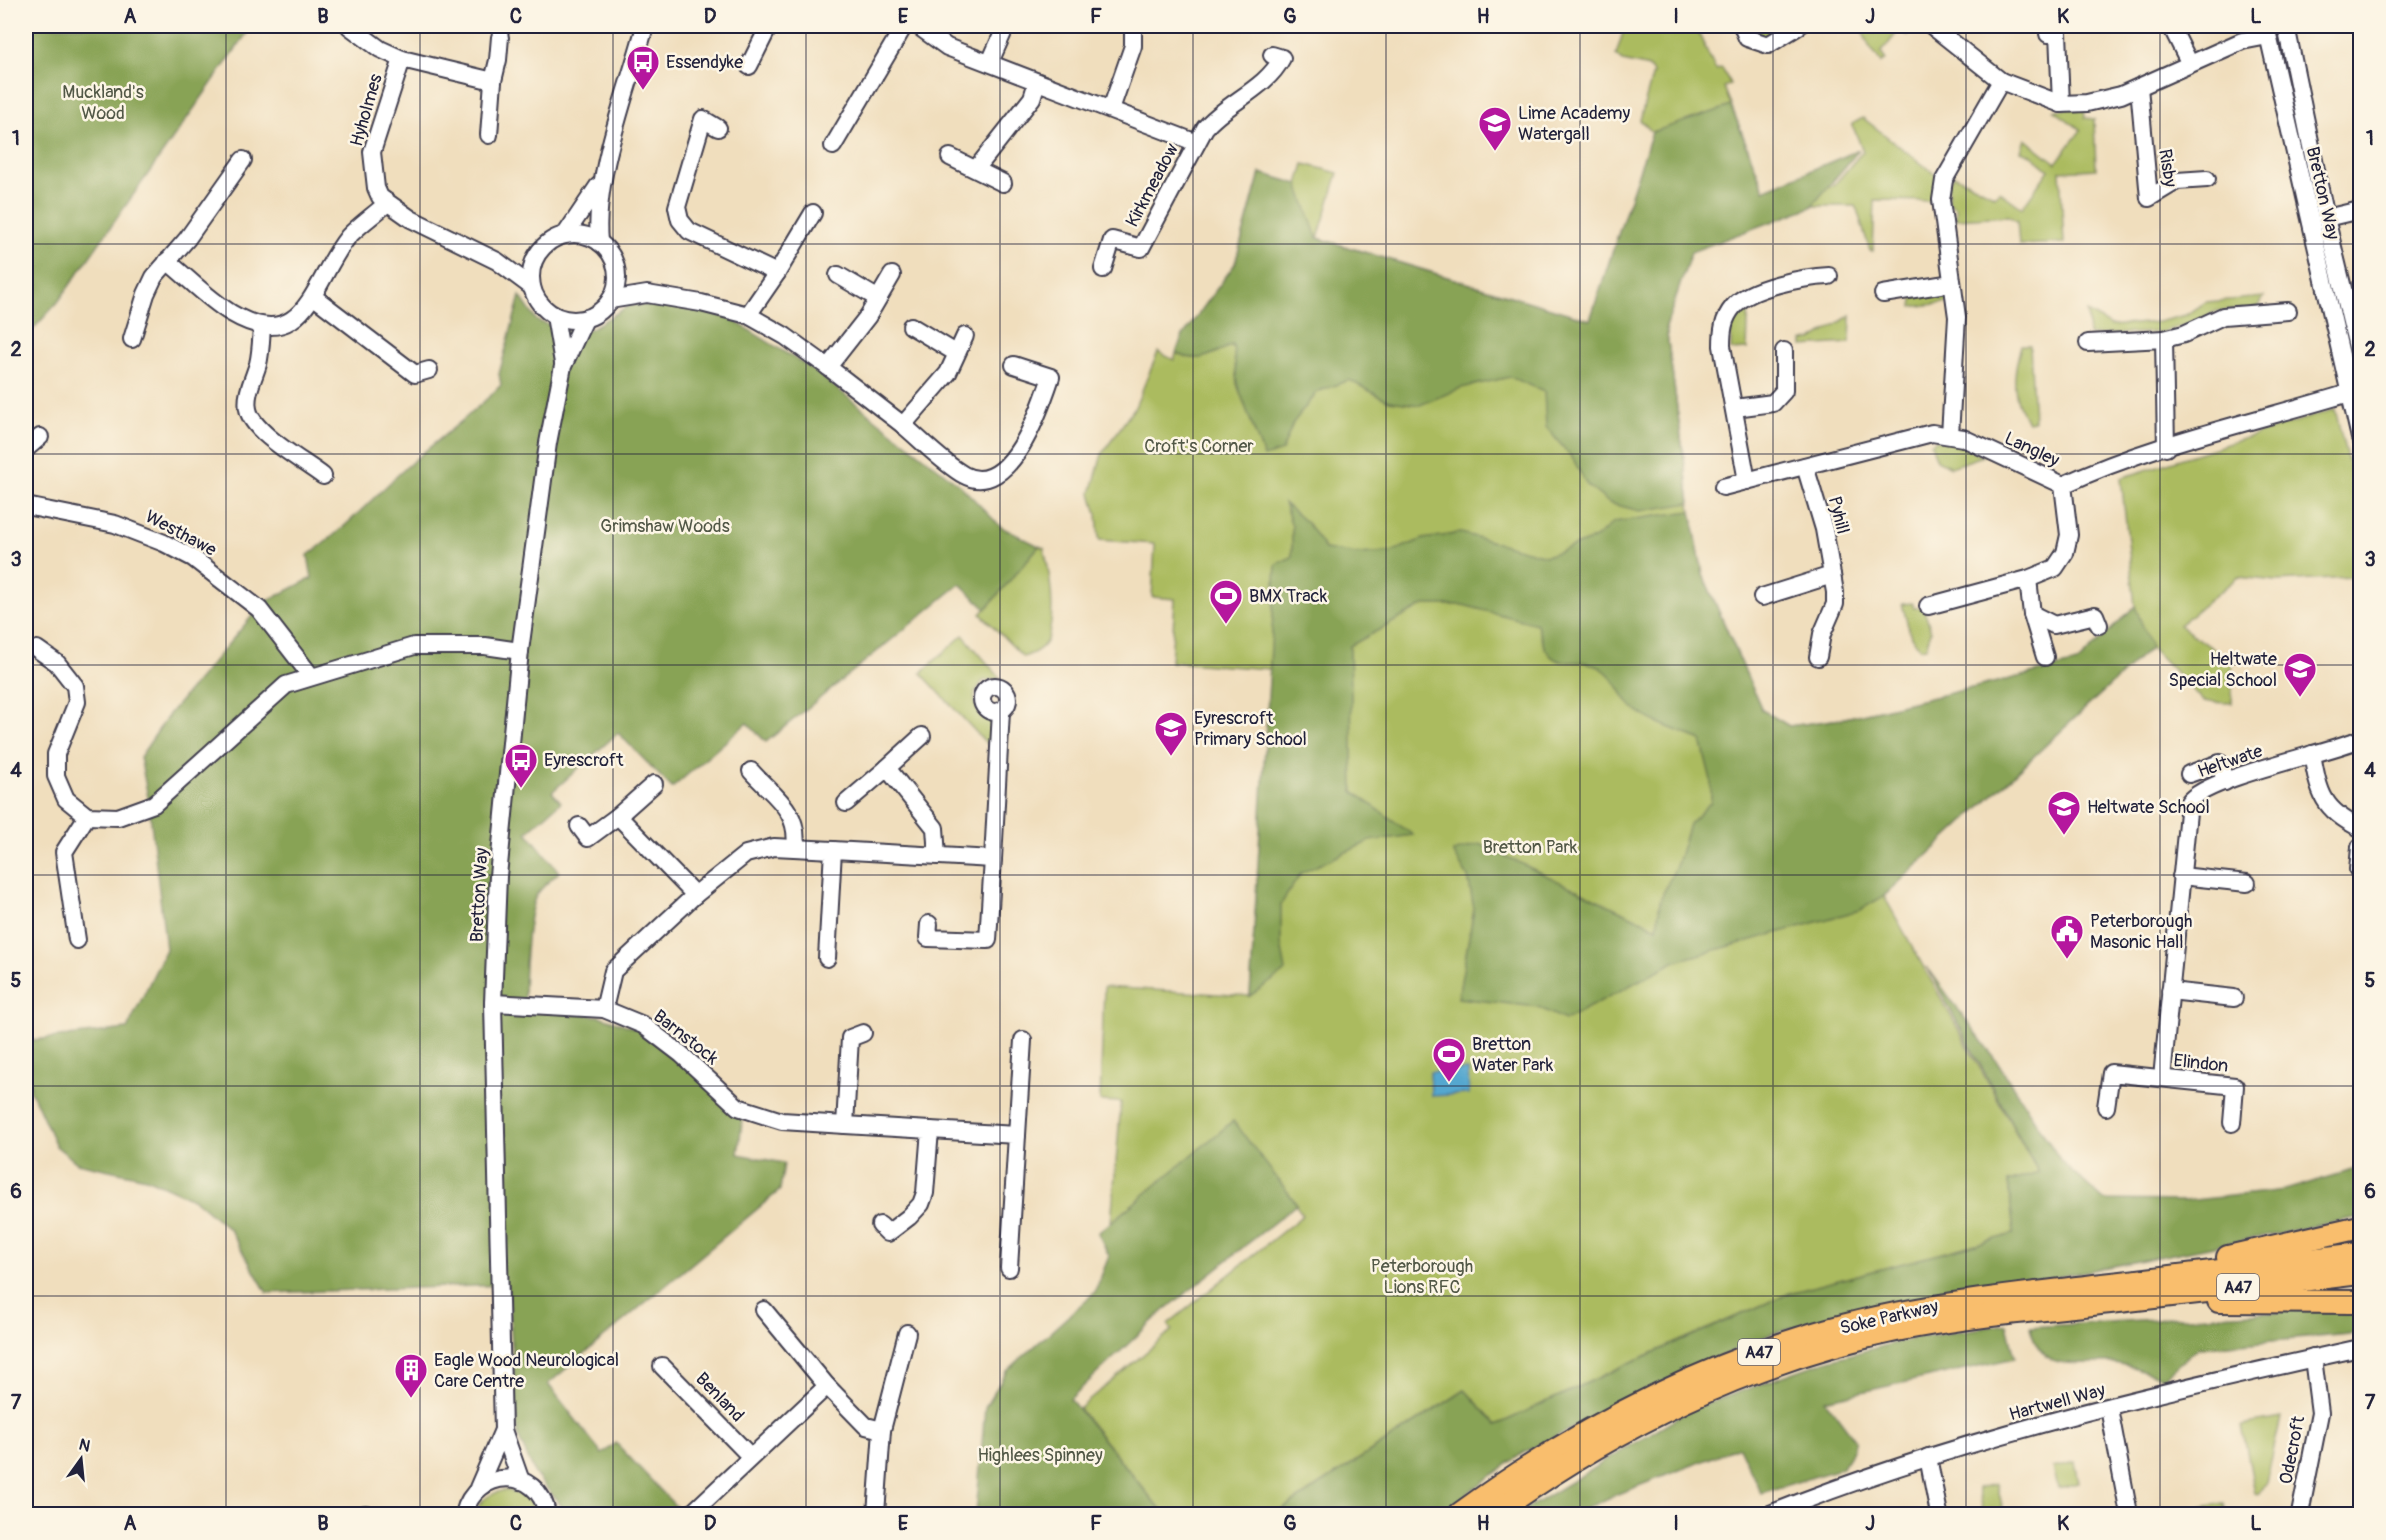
<svg xmlns="http://www.w3.org/2000/svg" width="2386" height="1540" font-family="Pangolin,sans-serif">
	<style>
		.green { fill: #abbb5e; stroke: #666e4c; stroke-width: 1.5 }
		.forest { fill: #88a355; stroke: #556248; stroke-width: 1.5 }
		.water { fill: #54a7cf; stroke: #3b6485; stroke-width: 1.5 }
		.lines { fill: none; stroke-linecap: round; stroke-linejoin: round }
		.minor-casing { stroke: #413e4e; stroke-width: 20 }
		.highway-casing { stroke: #413e4e; stroke-width: 26 }
		.minor { stroke: #fff; stroke-width: 16 }
		.highway { stroke: #f9be6d; stroke-width: 22 }
		.grid { fill: none; stroke: #22223b; stroke-width: 1.5; stroke-opacity: 0.55 }
		.labels { text-anchor: middle; stroke-width: 5; stroke-linejoin: round; paint-order: stroke }
		.shield { fill: #fcf5e5; stroke: #63616e; stroke-width: 1.5 }
		.shield-label { font-size: 16px; font-weight: bold; fill: #22223b }
		.poi-label { font-size: 18px; fill: #22223b; stroke: #fcf5e5; text-anchor: start }
		.park-label { font-size: 18px; fill: #525847; stroke: #fcf5e5 }
		.street-label { font-size: 18px; fill: #22223b; stroke: #fcf5e5 }
		.neatline { fill: none; stroke: #22223b; stroke-width: 2 }
		.grid-label { font-size: 20px; text-anchor: middle; font-weight: bold; fill: #22223b }
	</style>
	<rect width="100%" height="100%" fill="#fcf5e5"/>
	<filter id="ink" filterUnits="userSpaceOnUse"><feTurbulence type="fractalNoise" baseFrequency=".0167" numOctaves="2"/><feDisplacementMap in="SourceGraphic" scale="12" xChannelSelector="R" yChannelSelector="G"/><feConvolveMatrix kernelMatrix="1 2 1 2 8 2 1 2 1" color-interpolation-filters="sRGB"/></filter>
	<filter id="wash" filterUnits="userSpaceOnUse"><feTurbulence type="fractalNoise" baseFrequency=".008" numOctaves="4" result="noise"/><feDisplacementMap in="SourceGraphic" scale="24" xChannelSelector="R" yChannelSelector="G"/><feGaussianBlur stdDeviation="1.35" result="paint"/><feColorMatrix in="noise" values="0 0 0 0 0 0 0 0 0 0 0 0 0 0 0 0 0 1.4 0 .05"/><feComposite in="paint" operator="in"/></filter>
	<g filter="url(#wash)">
		<rect width="100%" height="100%" fill="#f0debd"/>
		<g class="green">
			<path d="M1625,26h70l21,44 6,-2 8,16 -6,3 52,133 -85,31 -25,76 26,192 11,56 59,135 27,16 52,-7 237,-56 57,-57 -14,-128 214,-69 25,102v86l-8,-20 -75,4 -39,-4 -59,48 53,37v41l-28,-1 -53,-55 -267,249 155,278 -31,8 7,52 -225,59 -156,68 -137,64 -32,-35 -190,124h-111l-85,-105 93,-79 -4,-6 135,-109 -70,-94 -122,102 10,-121 -21,-1 4,-114 146,9 21,-327 -100,-7 4,-63 -23,-2 3,-53 -56,-4 -2,-26 -6,-21 11,-39 33,-47 23,-55 16,8 8,-23 53,-73 25,-91 38,11 6,-20 34,9 -20,65 272,82 62,-188 -12,-12 13,-47 -4,-6 -26,-6 -7,-6z"/>
			<path d="M1758,26h29l-13,7 -12,4 -10,-7z"/>
			<path d="M1860,26h6l9,7 6,-7h30l-4,9 -8,-5 -18,23 5,7 -5,3 -12,-17z"/>
			<path d="M2084,108l1,10 9,1 2,50 -36,2 4,72 -45,2 -2,-24 -9,-5 -52,3v-11l-7,-5 -1,-19 6,-9 41,21 4,-5 23,17 27,-38 -18,-15 -10,-4 4,-12 31,24 25,-33 -27,-20z"/>
			<path d="M1863,118l77,60 -7,23 -58,-1 -2,51h-3l-14,-45h-50l-2,-9 30,-12 29,-34 -11,-27z"/>
			<path d="M1946,290l7,12 -41,5 1,-8 7,-7z"/>
			<path d="M2264,297l-6,11 -41,3 -28,13 -27,8 -73,3 -2,-23 24,14 47,-4 28,-7 20,-13z"/>
			<path d="M1749,300l-2,49 -16,1v-29z"/>
			<path d="M1851,315l-1,28 -47,3v-5l9,-1z"/>
			<path d="M2021,345h9l4,76 -6,1c-18,-26 -15,-47 -7,-77z"/>
			<path d="M1936,440l23,4 24,12 -32,11 -14,-7 -6,-16z"/>
			<path d="M1039,546l5,2c6,26 12,62 4,89 -3,11 -15,17 -25,20l-42,-43z"/>
			<path d="M1912,603l2,5 9,-1 8,24 -5,16 -6,1 -9,-11 -9,-33z"/>
			<path d="M963,635l37,43 -17,3 -8,11c-2,14 3,25 17,29v18l-5,5 -66,-71z"/>
			<path d="M2281,1418l-15,64 -6,10 -5,1 -13,-68z"/>
			<path d="M2075,1462l4,21 -21,5 -5,-21z"/>
			<path d="M1997,1484l7,30h-20l-6,-26z"/>
			<path d="M508,1490l20,7 10,17h-63c5,-16 17,-22 33,-24z"/>
			<path d="M2224,1503l2,11h-33l-1,-5z"/>
		</g>
		<g class="forest">
			<path d="M26,26h226l-194,276 -32,35z"/>
			<path d="M1731,106l33,84 95,-40 -48,57 -120,45 -25,75 24,176 -50,8 -31,-8 -22,-18 -14,-26 -27,-32 -2,-36 -34,-14 -49,11 -41,17 -31,-4 -40,-21 -32,12 -24,31 -11,28 -18,6 -27,-73 -4,-39c-23,9 -32,20 -57,8l6,-16 53,-73 25,-91 38,11 19,54 273,82 62,-188z"/>
			<path d="M520,296l17,25 31,10 22,-2 40,-24h32l66,12 84,52 149,117 40,41 38,19 -53,63 -26,-25 -194,158 -19,-19 -75,65 -54,-55 -66,59 9,10 -34,30 32,40c-7,7 -19,16 -23,24 -10,20 -13,90 -11,113l74,7 42,14 102,85 -5,39 46,9 -4,27 -232,194 54,70 14,-11 67,71h-115l-33,-40 -17,-38 -10,-151 -241,8 -37,-63 -35,-30 -49,-22 -69,-15 -21,-17 -23,-51 -7,-8v-15l5,16 -5,-47 101,-12 39,-80 -18,-152 -8,-40 30,-44 93,-110 49,-25 -4,-23c38,-26 68,-61 103,-92 30,-26 62,-49 90,-78l-2,-11z"/>
			<path d="M1284,503l24,21 17,25 32,5 34,-2 32,-13 38,-6 85,23 48,-17 20,-17 77,-11 12,64 59,135 27,16 52,-7 236,-56 58,-57 16,41 -267,249 -24,14 -184,51 -111,59 -27,-13 -80,-9 16,-89 -6,-32 -15,-25 27,-8 177,84 3,-28 17,-36 12,-40 22,-22v-22l-10,-40c-22,-9 -49,-17 -68,-32 -11,-10 -16,-28 -28,-37 -31,-24 -54,15 -68,-47l-74,-19h-39l-74,41 3,145 60,44 -43,6 -69,32 -20,31v40l5,27 -36,25 26,-432 16,-7v-31z"/>
			<path d="M1927,967l68,92 66,102 43,39 81,1 100,-11 75,-22v49l-333,66 -154,24 -102,27 -110,49 -138,70 -84,61h-164l190,-124 32,35 137,-64 156,-68 224,-59 -6,-52 31,-9z"/>
			<path d="M1233,1121l64,83 -137,110 -90,85 94,115h-188l9,-107 22,-36 88,-79 14,-36 -11,-23z"/>
			<path d="M2360,1309v24l-163,15 -33,29c-15,-4 -33,-12 -50,-14 -39,-3 -71,14 -84,-36l268,-17z"/>
			<path d="M2007,1324l8,34 -190,42 31,41 -13,27 -82,25 -22,-46 -124,48 -41,19h-56l171,-104 136,-49 85,-22z"/>
		</g>
		<path class="water" d="M1468,1070l1,24 -38,2 -1,-24z"/>
	</g>
	<g filter="url(#ink)">
		<g class="lines">
			<g class="minor-casing">
				<g id="minor">
					<path d="M349,26l31,23 22,10 -30,93 4,36 4,9 31,22 86,42 35,26"/>
					<path d="M918,26l29,21 250,96"/>
					<path d="M1742,26l5,12 21,7 31,-19"/>
					<path d="M1932,26l69,55 60,23 26,-1 34,-8 121,-54 26,-5"/>
					<path d="M2171,26l18,36"/>
					<path d="M2266,26l94,412"/>
					<path d="M2286,26l40,192 34,141"/>
					<path d="M2048,34l10,-1 3,71"/>
					<path d="M402,59l91,22 5,-21 2,-23"/>
					<path d="M990,62l16,-36"/>
					<path d="M749,66l20,-40"/>
					<path d="M2139,87l10,111 28,-17 30,-2"/>
					<path d="M1111,109l22,-63v-20"/>
					<path d="M718,128l-15,-9 -26,88 3,13 9,11 88,42 -29,42"/>
					<path d="M489,135l4,-54"/>
					<path d="M833,146l71,-120"/>
					<path d="M950,157l53,26"/>
					<path d="M976,169l56,-71 5,-16"/>
					<path d="M2326,218l34,-8"/>
					<circle cx="574" cy="277" r="43"/>
					<path d="M565,235l33,-49"/>
					<path d="M599,242c-6,-65 29,-152 46,-216"/>
					<path d="M167,261c20,16 41,38 64,52 75,44 82,-33 117,-76 11,-12 26,-22 38,-33"/>
					<path d="M1103,269l9,-29 29,8 64,-120c22,-26 61,-39 77,-70l-10,-3"/>
					<path d="M777,273l36,-60"/>
					<path d="M838,275l39,23"/>
					<path d="M1883,294l69,-11"/>
					<path d="M314,297l101,77 14,-4"/>
					<path d="M610,300l37,-6 54,9 47,12 37,21 43,31 40,-51 24,-41"/>
					<path d="M555,316l8,47"/>
					<path d="M911,326l45,27"/>
					<path d="M262,327c-1,12 -1,25 -4,37 -4,14 -13,30 -10,45 4,24 56,52 75,67"/>
					<path d="M132,339l14,-45 8,-17 33,-38 56,-79"/>
					<path d="M2164,339l2,109"/>
					<path d="M2088,343l76,-4 20,-5 39,-18 65,-5"/>
					<path d="M828,367l75,58 45,-52 17,-37"/>
					<path d="M1735,408l38,-5 11,-12v-40"/>
					<path d="M903,425c18,15 41,39 61,50 46,25 77,-68 87,-98l-37,-12"/>
					<path d="M1950,435l7,-118 -16,-117 3,-20 57,-99"/>
					<path d="M26,449l14,-12"/>
					<path d="M1805,466l19,63 11,63v12l-13,30 -4,23"/>
					<path d="M1747,481l-25,-135c0,-15 1,-27 11,-39 16,-20 72,-30 96,-31"/>
					<path d="M1723,487l209,-54 31,5 100,47c90,-42 191,-63 286,-92"/>
					<path d="M26,506l89,18 49,19 29,15 66,51 52,67"/>
					<path d="M2028,579l4,35 13,43"/>
					<path d="M1762,597l70,-22"/>
					<path d="M1928,606l100,-27 27,-11 10,-15 4,-18 -6,-50"/>
					<path d="M2032,614l22,11 41,-10 4,10"/>
					<path d="M37,649l20,14 18,23 2,16 -21,52v22l10,23 21,17 31,1 36,-13 132,-119 128,-39h71l35,5"/>
					<circle cx="995" cy="699" r="13"/>
					<path d="M2312,754c7,40 11,56 48,74"/>
					<path d="M887,768l35,-32"/>
					<path d="M751,771c22,25 49,39 44,76"/>
					<path d="M2189,774l31,-11 5,19"/>
					<path d="M846,803l41,-35 48,60 2,28"/>
					<path d="M618,816l36,-32"/>
					<path d="M579,826l9,12 30,-22 77,79"/>
					<path d="M2360,847l-2,23h2"/>
					<path d="M833,850l160,9 8,-148"/>
					<path d="M2181,876l66,7"/>
					<path d="M929,924l-1,14 60,2 5,-81"/>
					<path d="M77,940l-13,-88 23,-36"/>
					<path d="M2170,991l64,7"/>
					<path d="M493,1003l111,6 39,16 38,29 57,53 44,14 63,4 5,-87 13,-5"/>
					<path d="M604,1009l9,-38 82,-76 51,-41 28,-7 59,3 -6,108"/>
					<path d="M2162,1078l27,-276c18,-25 137,-48 171,-63"/>
					<path d="M2106,1107l5,-34 124,13 -3,37"/>
					<path d="M845,1125l85,5 -5,63 -4,11 -12,13 -21,16 -8,-8"/>
					<path d="M930,1130l87,5 -8,133"/>
					<path d="M1017,1135l6,-95"/>
					<path d="M764,1310l63,76"/>
					<path d="M662,1366l88,90"/>
					<path d="M2109,1408l20,106"/>
					<path d="M882,1430l25,-97"/>
					<path d="M1928,1457l11,57"/>
					<path d="M521,1481l-18,-51 -10,-427 5,-127 22,-225 28,-208 15,-77 22,-47"/>
					<path d="M478,1488l25,-58"/>
					<path d="M365,1514h1"/>
					<path d="M464,1514c11,-46 75,-49 83,0"/>
					<path d="M691,1514l136,-128 39,40 16,4 -6,84"/>
					<path d="M1770,1514c188,-76 393,-123 590,-166"/>
					<path d="M2300,1514l20,-101 -7,-55"/>
				</g>
			</g>
			<g class="highway-casing">
				<g id="highway">
					<path d="M2228,1257l132,-30"/>
					<path d="M2219,1301l141,1"/>
					<path d="M1460,1514c102,-74 217,-137 338,-175 96,-31 197,-41 296,-53 89,-10 178,-21 266,-32"/>
					<path d="M1494,1514c118,-86 257,-154 402,-184 70,-14 142,-20 214,-28 83,-9 167,-19 250,-29"/>
				</g>
			</g>
			<use href="#minor" class="minor"/>
			<use href="#highway" class="highway"/>
		</g>
	</g>
	<path class="grid" d="M226,26v1488M420,26v1488M613,26v1488M806,26v1488M1000,26v1488M1193,26v1488M1386,26v1488M1580,26v1488M1773,26v1488M1966,26v1488M2160,26v1488M26,244h2334M26,454h2334M26,665h2334M26,875h2334M26,1086h2334M26,1296h2334"/>
	<defs>
		<g id="bus-pin" transform="scale(1.725)"><path d="M0 17L-7.5 6A9.5 9.5 0 1 1 7.5 6Z" fill="#b5179e" stroke="#fcf5e5"/><path d="M-5-6H5V4H4V6H2V4H-2V6H-4V4H-5ZM-3.5-4V0h7V-4ZM-3.5 1.2v1.5H-2V1.2ZM2 1.2v1.5H3.5V1.2Z" fill="#fff"/></g>
		<g id="school-pin" transform="scale(1.725)"><path d="M0 17L-7.5 6A9.5 9.5 0 1 1 7.5 6Z" fill="#b5179e" stroke="#fcf5e5"/><path d="M0-5L7-2L0 1L-7-2ZM-4 1L0 2.5L4 1V4Q0 6-4 4Z" fill="#fff"/></g>
		<g id="stadium-pin" transform="scale(1.725)"><path d="M0 17L-7.5 6A9.5 9.5 0 1 1 7.5 6Z" fill="#b5179e" stroke="#fcf5e5"/><path d="M0-5a6.5 5 0 1 0 0 10a6.5 5 0 1 0 0-10ZM-3.5-1.8h7v3.6h-7Z" fill="#fff"/></g>
		<g id="civic-pin" transform="scale(1.725)"><path d="M0 17L-7.5 6A9.5 9.5 0 1 1 7.5 6Z" fill="#b5179e" stroke="#fcf5e5"/><path d="M-.6-6.5H3V-4.5H.6V-3L4-1V1h2V6H-6V1h2V-1L-.6-3ZM-1.2 2.5V6h2.4V2.5Z" fill="#fff"/></g>
		<g id="building-pin" transform="scale(1.725)"><path d="M0 17L-7.5 6A9.5 9.5 0 1 1 7.5 6Z" fill="#b5179e" stroke="#fcf5e5"/><path d="M-4-6H4V6H1V3H-1V6H-4ZM-2.5-4.3h1.7v1.8h-1.7ZM.8-4.3h1.7v1.8H.8ZM-2.5-1h1.7V.8h-1.7ZM.8-1h1.7V.8H.8Z" fill="#fff"/></g>
	</defs>
	<g fill-rule="evenodd">
		<use href="#bus-pin" x="643" y="62"/>
		<use href="#school-pin" x="1495" y="123"/>
		<use href="#stadium-pin" x="1226" y="596"/>
		<use href="#school-pin" x="2300" y="669"/>
		<use href="#school-pin" x="1171" y="728"/>
		<use href="#bus-pin" x="521" y="760"/>
		<use href="#school-pin" x="2064" y="807"/>
		<use href="#civic-pin" x="2067" y="931"/>
		<use href="#stadium-pin" x="1449" y="1054"/>
		<use href="#building-pin" x="411" y="1370"/>
	</g>
	<g class="labels">
		<g class="shield">
			<rect x="2217" y="1274" width="42" height="26" rx="4.5"/>
			<rect x="1738" y="1339" width="42" height="26" rx="4.5"/>
		</g>
		<g class="shield-label">
			<text x="2238" y="1293">A47</text>
			<text x="1759" y="1358">A47</text>
		</g>
		<g class="poi-label">
			<text x="666" y="68">Essendyke</text>
			<text x="1518" y="119">Lime Academy<tspan x="1518" dy="21">Watergall</tspan></text>
			<text x="1249" y="602">BMX Track</text>
			<text x="2277" y="665" text-anchor="end">Heltwate<tspan x="2277" dy="21">Special School</tspan></text>
			<text x="1194" y="724">Eyrescroft<tspan x="1194" dy="21">Primary School</tspan></text>
			<text x="544" y="766">Eyrescroft</text>
			<text x="2087" y="813">Heltwate School</text>
			<text x="2090" y="927">Peterborough<tspan x="2090" dy="21">Masonic Hall</tspan></text>
			<text x="1472" y="1050">Bretton<tspan x="1472" dy="21">Water Park</tspan></text>
			<text x="434" y="1366">Eagle Wood Neurological<tspan x="434" dy="21">Care Centre</tspan></text>
		</g>
		<g class="park-label">
			<text x="103" y="98">Muckland's<tspan x="103" dy="21">Wood</tspan></text>
			<text x="1199" y="452">Croft's Corner</text>
			<text x="665" y="532">Grimshaw Woods</text>
			<text x="1530" y="853">Bretton Park</text>
			<text x="1422" y="1272">Peterborough<tspan x="1422" dy="21">Lions RFC</tspan></text>
			<text x="1040" y="1461">Highlees Spinney</text>
		</g>
		<g class="street-label">
			<text transform="translate(366 110) rotate(-74)" y="6">Hyholmes</text>
			<text transform="translate(2168 168) rotate(81)" y="6">Risby</text>
			<text transform="translate(1152 185) rotate(-62)" y="6">Kirkmeadow</text>
			<text transform="translate(2323 193) rotate(77)" y="6">Bretton Way</text>
			<text transform="translate(2032 449) rotate(25)" y="6">Langley</text>
			<text transform="translate(1839 515) rotate(76)" y="6">Pyhill</text>
			<text transform="translate(181 533) rotate(28)" y="6">Westhawe</text>
			<text transform="translate(2230 761) rotate(-19)" y="6">Heltwate</text>
			<text transform="translate(479 895) rotate(-87)" y="6">Bretton Way</text>
			<text transform="translate(686 1037) rotate(38)" y="6">Barnstock</text>
			<text transform="translate(2201 1063) rotate(6)" y="6">Elindon</text>
			<text transform="translate(1889 1317) rotate(-13)" y="6">Soke Parkway</text>
			<text transform="translate(720 1397) rotate(46)" y="6">Benland</text>
			<text transform="translate(2057 1402) rotate(-15)" y="6">Hartwell Way</text>
			<text transform="translate(2292 1450) rotate(-79)" y="6">Odecroft</text>
		</g>
	</g>
	<rect width="2386" height="1540" fill="none" stroke="#fcf5e5" stroke-width="66"/>
	<g transform="translate(81 1459) rotate(15)" stroke="#fcf5e5" stroke-width="4.5" paint-order="stroke">
	<path d="M0-4.5L10 22L0 15L-10 22Z" fill="#22223b"/>
	<text y="-9" font-size="16" font-weight="bold" text-anchor="middle" fill="#22223b">N</text>
	</g>
	<rect x="33" y="33" width="2320" height="1474" class="neatline"/>
	<g class="grid-label">
		<text x="130" y="23">A</text>
		<text x="323" y="23">B</text>
		<text x="516" y="23">C</text>
		<text x="710" y="23">D</text>
		<text x="903" y="23">E</text>
		<text x="1096" y="23">F</text>
		<text x="1290" y="23">G</text>
		<text x="1483" y="23">H</text>
		<text x="1676" y="23">I</text>
		<text x="1870" y="23">J</text>
		<text x="2063" y="23">K</text>
		<text x="2256" y="23">L</text>
		<text x="16" y="145">1</text>
		<text x="2370" y="145">1</text>
		<text x="16" y="356">2</text>
		<text x="2370" y="356">2</text>
		<text x="16" y="566">3</text>
		<text x="2370" y="566">3</text>
		<text x="16" y="777">4</text>
		<text x="2370" y="777">4</text>
		<text x="16" y="987">5</text>
		<text x="2370" y="987">5</text>
		<text x="16" y="1198">6</text>
		<text x="2370" y="1198">6</text>
		<text x="16" y="1409">7</text>
		<text x="2370" y="1409">7</text>
		<text x="130" y="1530">A</text>
		<text x="323" y="1530">B</text>
		<text x="516" y="1530">C</text>
		<text x="710" y="1530">D</text>
		<text x="903" y="1530">E</text>
		<text x="1096" y="1530">F</text>
		<text x="1290" y="1530">G</text>
		<text x="1483" y="1530">H</text>
		<text x="1676" y="1530">I</text>
		<text x="1870" y="1530">J</text>
		<text x="2063" y="1530">K</text>
		<text x="2256" y="1530">L</text>
	</g>
</svg>
